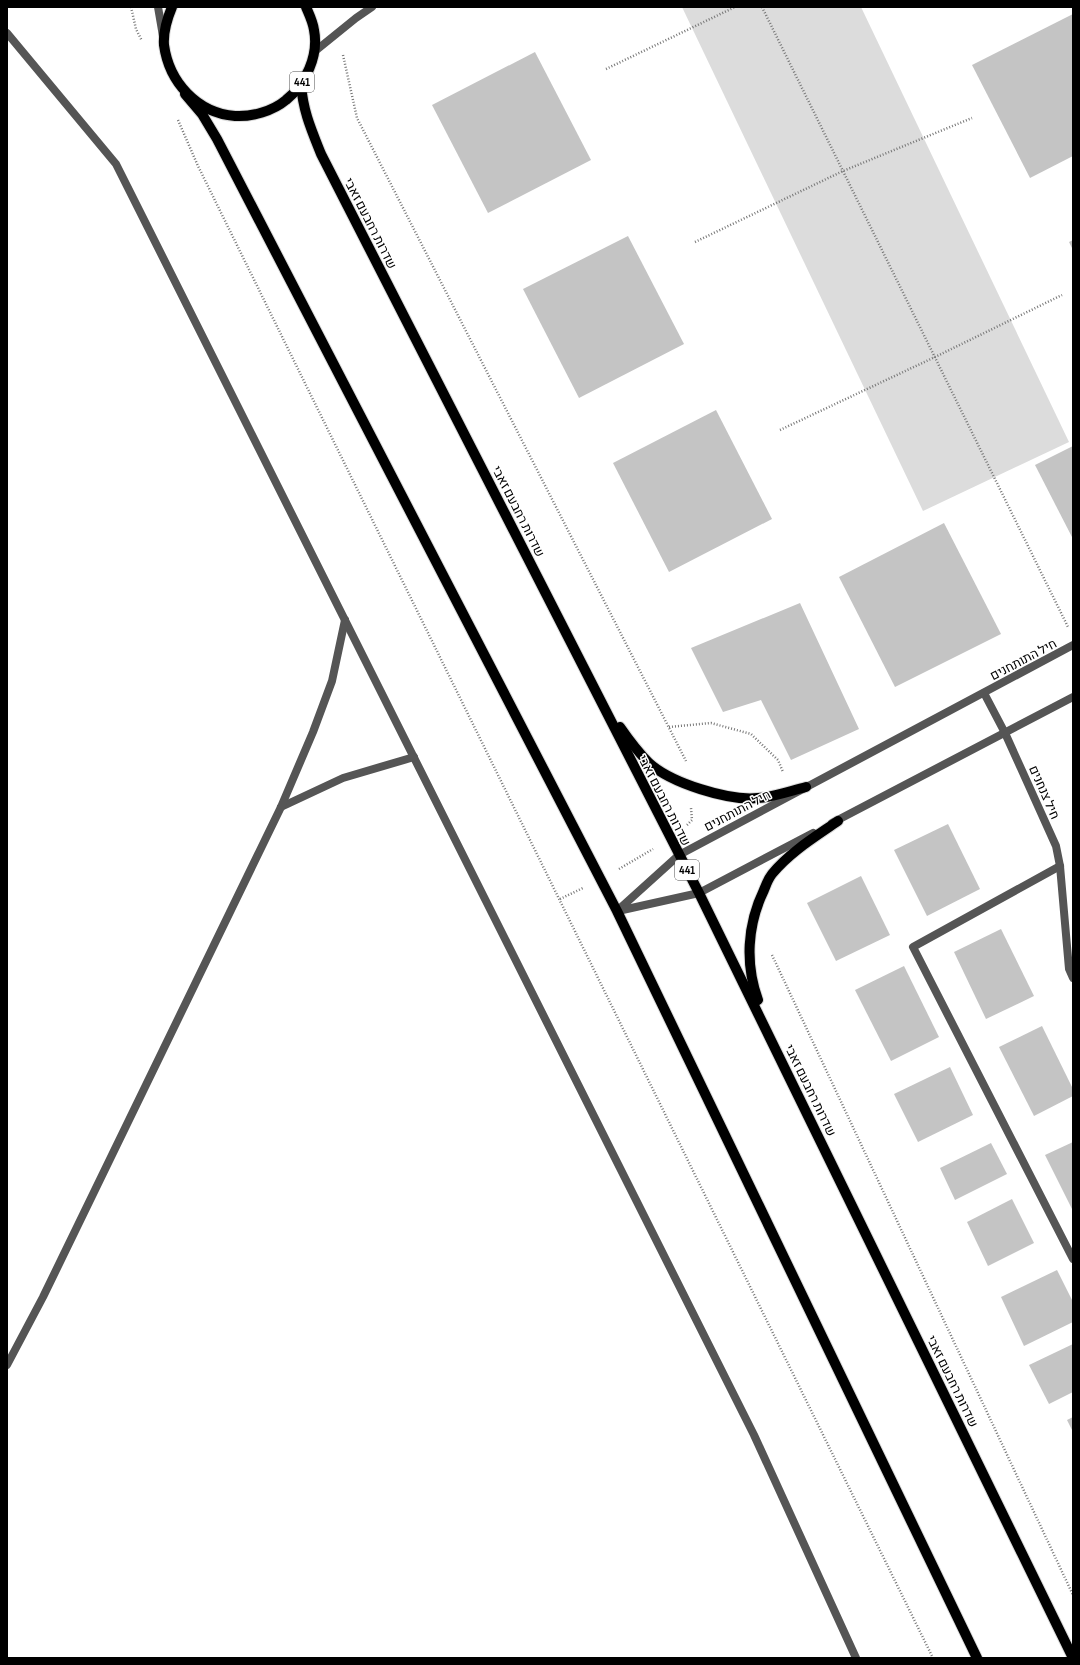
<svg xmlns="http://www.w3.org/2000/svg" width="1080" height="1665" font-family="'Sofia Sans Condensed',Heebo,sans-serif">
	<style>
		.green { fill: #dcdcdc }
		.building { fill: #c4c4c4 }
		.lines { fill: none; stroke-linecap: round; stroke-linejoin: round }
		.primary-casing { stroke: #dbdbdb; stroke-width: 12 }
		.path { stroke: #777; stroke-width: 2.5; stroke-dasharray: 1 2; stroke-linecap: butt }
		.service { stroke: #555; stroke-width: 8 }
		.minor { stroke: #555; stroke-width: 8 }
		.tertiary { stroke: #555; stroke-width: 8 }
		.primary { stroke: #000; stroke-width: 10 }
		.labels { text-anchor: middle; stroke-width: 3; stroke-linejoin: round; paint-order: stroke }
		.shield { fill: #fff; stroke: #4c4c4c; stroke-width: 1 }
		.shield-label { font-size: 12px; font-weight: bold; fill: #000 }
		.street-label { font-size: 13px; fill: #000; stroke: #fff }
	</style>
	<rect width="100%" height="100%" fill="#fff"/>
	<path class="green" d="M682,7h179l208,435 -146,69z"/>
	<g class="building">
		<path d="M1073,14v142l-43,22 -58,-113z"/>
		<path d="M535,52l56,108 -103,53 -56,-108z"/>
		<path d="M628,236l56,108 -105,54 -56,-109z"/>
		<path d="M1073,240v10l-4,-8z"/>
		<path d="M716,410l56,109 -103,53 -56,-109z"/>
		<path d="M1073,446v93l-38,-74z"/>
		<path d="M944,523l57,111 -106,53 -56,-110z"/>
		<path d="M800,603l59,126 -68,31 -30,-60 -38,12 -32,-64z"/>
		<path d="M948,824l32,65 -53,27 -33,-66z"/>
		<path d="M861,876l29,59 -54,26 -29,-58z"/>
		<path d="M1001,929l33,67 -48,23 -32,-67z"/>
		<path d="M904,966l35,71 -48,24 -36,-71z"/>
		<path d="M1042,1026l31,63v7l-39,20 -35,-69z"/>
		<path d="M950,1067l23,48 -55,27 -24,-48z"/>
		<path d="M1073,1142v69l-28,-56z"/>
		<path d="M991,1143l16,31 -52,26 -15,-32z"/>
		<path d="M1012,1199l22,44 -46,23 -21,-44z"/>
		<path d="M1057,1270l16,32v20l-49,24 -23,-49z"/>
		<path d="M1073,1344v48l-24,12 -20,-39z"/>
		<path d="M1073,1417v15l-6,-12z"/>
	</g>
	<g class="lines">
		<g class="primary-casing">
			<g id="primary">
				<path d="M172,7c-5,12 -9,25 -8,38 5,37 33,68 71,71 17,1 38,-5 51,-16 20,-16 33,-45 28,-70 -1,-8 -5,-16 -8,-23"/>
				<path d="M301,84c2,27 10,45 20,70l378,739 374,765"/>
				<path d="M185,94l17,20 15,25 400,772 360,747"/>
				<path d="M620,727c9,13 18,25 29,36 22,20 79,38 109,35 16,-1 32,-7 48,-11"/>
				<path d="M758,1000c-13,-36 -11,-75 6,-110 2,-5 4,-11 8,-16 18,-22 43,-37 66,-53"/>
			</g>
		</g>
		<g class="path">
			<path d="M131,7l5,22 6,12"/>
			<path d="M762,7l306,620"/>
			<path d="M343,55l14,63 329,643"/>
			<path d="M606,69l129,-62"/>
			<path d="M178,120l20,46 735,1492"/>
			<path d="M695,242l148,-71 129,-53"/>
			<path d="M780,430l155,-73 127,-62"/>
			<path d="M669,727l42,-4 40,11 27,26 5,12"/>
			<path d="M687,825l5,-5 -1,-12"/>
			<path d="M619,869l34,-20"/>
			<path d="M560,899l23,-11"/>
			<path d="M772,955l301,640"/>
		</g>
		<path class="service" d="M1060,866l-147,81 160,312"/>
		<g class="minor">
			<path d="M158,7l5,29"/>
			<path d="M7,33l109,131 638,1271 102,223"/>
			<path d="M984,693l21,40 51,113 4,20 9,103 4,9"/>
			<path d="M281,807l62,-29 71,-21"/>
			<path d="M7,1365l36,-68 238,-490 32,-75 19,-51 13,-61"/>
		</g>
		<g class="tertiary">
			<path d="M314,52l42,-34 16,-11"/>
			<path d="M832,823l241,-126"/>
			<path d="M617,911l62,-56 394,-210"/>
			<path d="M618,911l81,-18 114,-60"/>
		</g>
		<use href="#primary" class="primary"/>
	</g>
	<g class="labels">
		<g class="shield">
			<rect x="290" y="72" width="24" height="20" rx="3"/>
			<rect x="675" y="860" width="24" height="20" rx="3"/>
		</g>
		<g class="shield-label">
			<text x="302" y="86">441</text>
			<text x="687" y="874">441</text>
		</g>
		<g class="street-label">
			<text transform="translate(371 223) rotate(63)" y="5">שדרות רחבעם זאבי</text>
			<text transform="translate(519 511) rotate(63)" y="5">שדרות רחבעם זאבי</text>
			<text transform="translate(1023 659) rotate(-28)" y="5">חיל התותחנים</text>
			<text transform="translate(1045 792) rotate(66)" y="5">חיל צנחנים</text>
			<text transform="translate(665 800) rotate(63)" y="5">שדרות רחבעם זאבי</text>
			<text transform="translate(737 810) rotate(-28)" y="5">חיל התותחנים</text>
			<text transform="translate(811 1090) rotate(64)" y="5">שדרות רחבעם זאבי</text>
			<text transform="translate(953 1381) rotate(64)" y="5">שדרות רחבעם זאבי</text>
		</g>
	</g>
	<rect width="1080" height="1665" fill="none" stroke="#000000" stroke-width="16"/>
</svg>
